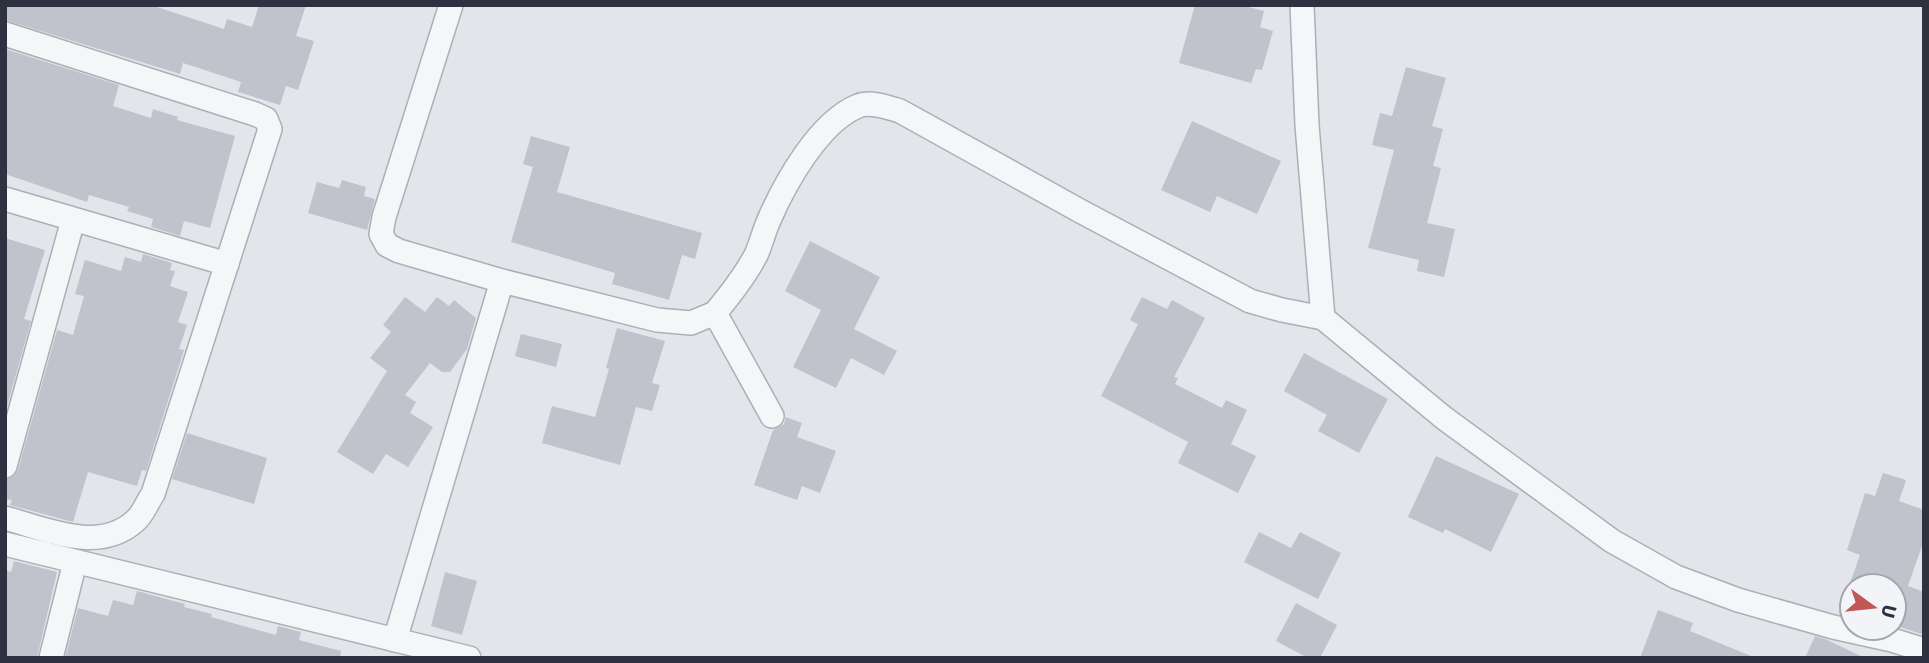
<svg xmlns="http://www.w3.org/2000/svg" width="1929" height="663" font-family="Signika,sans-serif">
	<style>
		.building { fill: #c1c3cc }
		.lines { fill: none; stroke-linecap: round; stroke-linejoin: round }
		.street-casing { stroke: #acafb7; stroke-width: 26 }
		.street { stroke: #f5f6f8; stroke-width: 23 }
	</style>
	<rect width="100%" height="100%" fill="#e3e5ea"/>
	<g class="building">
		<path d="M5,5h146l73,24 3,-10 25,8 7,-22h47l-10,31 18,5 -16,49 -12,-4 -6,19 -42,-13 3,-10 -58,-19 -3,11 -175,-54z"/>
		<path d="M1195,5h46l23,6 -4,16 13,4 -11,39 -6,-1 -5,14 -72,-20z"/>
		<path d="M5,49l114,36 -6,21 38,12 2,-9 25,8 -1,3 58,16 -25,92 -26,-7 -4,15 -29,-9 2,-8 -26,-8 2,-4 -40,-12 -2,7 -82,-28z"/>
		<path d="M1406,67l40,11 -14,48 11,3 -10,37 8,2 -14,55 28,6 -11,48 -27,-6 2,-11 -51,-12 26,-98 -22,-5 8,-32 12,3z"/>
		<path d="M1192,121l89,40 -24,53 -40,-18 -7,16 -49,-22z"/>
		<path d="M531,136l39,11 -13,45 145,41 -7,26 -13,-4 -13,45 -57,-16 3,-11 -104,-31 22,-75 -10,-3z"/>
		<path d="M342,180l24,7 -2,9 11,3 -8,31 -59,-17 9,-31 22,6z"/>
		<path d="M5,238l40,12 -21,69 7,2 -26,92z"/>
		<path d="M810,241l70,36 -26,52 43,22 -13,24 -33,-17 -15,30 -43,-21 28,-57 -36,-19z"/>
		<path d="M143,254l29,9 -2,7 5,1 -5,15 18,6 -10,30 9,3 -8,24 5,1 -38,121 -4,-1 -5,16 -49,-14 -15,50 -63,-17 2,-5 -7,-1v-19l9,-4 4,-6 39,-140 16,5 11,-39 -9,-2 10,-34 36,11 4,-14 16,5z"/>
		<path d="M405,297l20,15 12,-15 12,9 5,-6 22,18 -9,31 -17,23h-8l-12,-9 -25,32 11,7 -6,11 23,14 -25,40 -22,-13 -13,20 -36,-22 50,-81 -17,-13 21,-26 -8,-7z"/>
		<path d="M1142,297l25,12 5,-9 33,18 -31,59 4,1 -3,6 47,24 4,-8 21,10 -16,34 25,12 -18,37 -60,-30 10,-21 -87,-46 37,-72 -8,-4z"/>
		<path d="M617,328l48,13 -13,42 8,2 -8,26 -16,-4 -16,58 -78,-22 10,-37 43,11 14,-48 -3,-1z"/>
		<path d="M521,334l41,10 -6,23 -41,-11z"/>
		<path d="M1304,353l84,46 -29,54 -41,-22 9,-16 -43,-24z"/>
		<path d="M786,417l16,6 -5,14 39,14 -16,42 -18,-7 -5,14 -43,-15 19,-55 11,-6z"/>
		<path d="M187,433l80,25 -13,46 -82,-25z"/>
		<path d="M1436,456l83,38 -28,58 -46,-23 -2,4 -35,-16z"/>
		<path d="M1883,473l23,7 -7,21 25,9v30l-16,46 16,6v43l-30,-10v-39h-45l11,-31 -13,-5 18,-57 10,3z"/>
		<path d="M1259,532l32,16 9,-16 41,21 -23,46 -74,-37z"/>
		<path d="M14,561l43,11 -20,86h-32v-88l6,2z"/>
		<path d="M445,572l32,9 -15,54 -31,-9z"/>
		<path d="M137,591l48,13 -1,3 28,7 -1,3 65,18 2,-9 23,6 -2,8 42,11 -1,7h-275l13,-50 30,8 5,-16 20,5z"/>
		<path d="M1296,603l41,22 -17,33h-12l-32,-17z"/>
		<path d="M1658,610l35,13 -3,8 66,27h-116z"/>
		<path d="M1815,636l10,3 40,19h-60z"/>
	</g>
	<g class="lines">
		<g class="street-casing">
			<g id="street">
				<path d="M451,5l-67,212 -3,17 6,11 12,6 103,30 155,39 34,3 24,-10 57,103"/>
				<path d="M1302,5l5,120 16,193"/>
				<path d="M5,34l250,80 11,5 4,10 -117,365c-6,8 -10,21 -18,27 -36,33 -89,8 -130,-3"/>
				<path d="M5,199l222,65"/>
				<path d="M715,313c15,-18 30,-37 41,-58 5,-11 8,-24 13,-35 16,-37 50,-98 89,-114 12,-5 29,1 42,5l182,101 168,89 32,9 41,8 121,100 168,123 64,36 62,23 95,27 59,13 32,10"/>
				<path d="M5,466l68,-246"/>
				<path d="M5,544l464,114"/>
				<path d="M395,640l107,-359"/>
				<path d="M51,658l24,-96"/>
			</g>
		</g>
		<use href="#street" class="street"/>
	</g>
	<rect width="1929" height="663" fill="none" stroke="#2d3140" stroke-width="14"/>
	<g transform="translate(1873 607) rotate(105)"><circle r="33" fill="#f2f4f7" stroke="#a3a6ae" stroke-width="2"/>
	<path d="M0-5L12 26L0 18L-12 26Z" fill="#c05857"/>
	<text y="-10" font-size="19" font-weight="bold" text-anchor="middle" fill="#2d3140">U</text>
	</g>
</svg>
